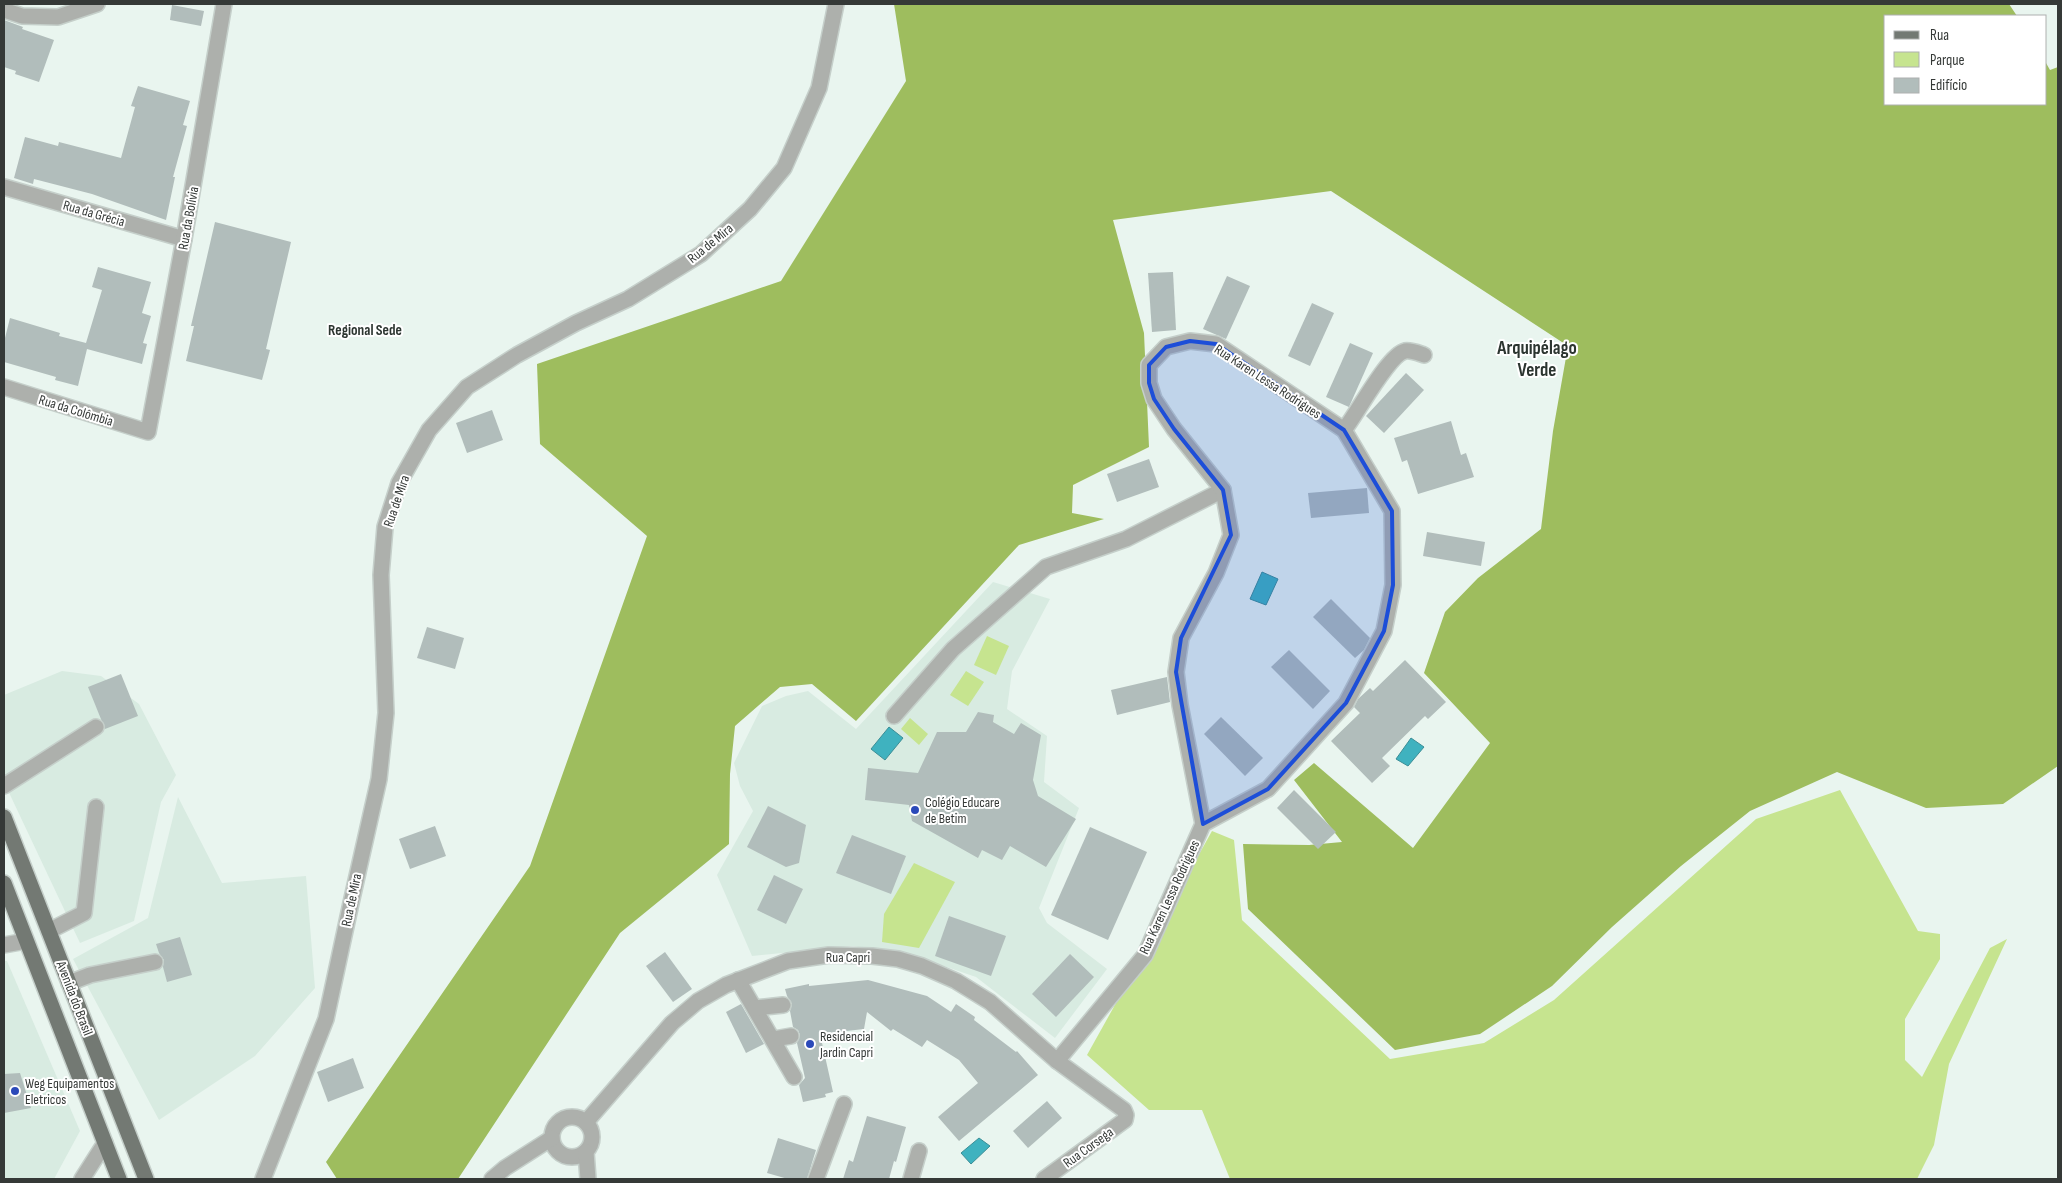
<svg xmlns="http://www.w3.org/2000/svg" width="2062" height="1183" font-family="'Sofia Sans Condensed',sans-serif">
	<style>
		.built { fill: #d8ebe1 }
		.green { fill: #c6e48f }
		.forest { fill: #9ebd5e }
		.water { fill: #3fb2bf; stroke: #3c8e96 }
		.building { fill: #b1bdbb }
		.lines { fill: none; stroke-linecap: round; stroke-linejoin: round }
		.minor-casing { stroke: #c5cfca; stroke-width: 18 }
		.major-casing { stroke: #c5cfca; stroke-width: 18 }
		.minor { stroke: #adb0ac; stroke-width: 15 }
		.major { stroke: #737973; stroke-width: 15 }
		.marked { fill: #1d4ed8; fill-opacity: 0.2; stroke: #1d4ed8; stroke-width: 4; stroke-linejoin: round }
		.poi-dot { fill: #2b49b9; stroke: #fff; stroke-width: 2 }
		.labels { text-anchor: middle; stroke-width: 4; stroke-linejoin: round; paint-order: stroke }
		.street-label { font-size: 14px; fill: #353937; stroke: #fff }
		.poi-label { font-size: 14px; fill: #353937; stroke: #fff; text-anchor: start }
		.neighbourhood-label { font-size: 15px; font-weight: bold; fill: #2c3530; stroke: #fff }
		.district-label { font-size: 19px; font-weight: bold; fill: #2c3530; stroke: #fff }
	</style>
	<rect width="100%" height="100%" fill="#e9f5ef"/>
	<g class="built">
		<path d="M993,582l57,17 -38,72 -5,38 40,27 -3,46 35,26 -40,100 8,15 60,46 -52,69 -79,-61 -56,-19 -67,-12 -101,10 -35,-81 36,-64 -13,-25 -6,-23 28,-57 24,-10 22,-5 48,38z"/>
		<path d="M62,671l39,5 38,28 37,71 -15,27 -27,119 -54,22 -76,-161v-87z"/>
		<path d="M178,797l44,86 84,-7 9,112 -60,68 -96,64 -86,-161 75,-41z"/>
		<path d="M4,961h3l73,170 -26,48h-50z"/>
	</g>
	<g class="green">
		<path d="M987,636l22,10 -13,29 -22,-10z"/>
		<path d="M966,671l18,11 -16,24 -18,-11z"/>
		<path d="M910,718l18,16 -9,11 -18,-16z"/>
		<path d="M1840,790l78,141 22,3v25l-35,60v41l17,17 68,-129 17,-9 -58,125 -15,81 -17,34h-687l-28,-69h-53l-62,-55 125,-224 22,9 8,80 148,139 94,-16 70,-43 202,-181z"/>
		<path d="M914,863l41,19 -36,66 -37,-6 2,-28z"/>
	</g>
	<path class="forest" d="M894,4h1115l8,12h-131v88h160v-41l4,7 8,-3v699l-55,38 -77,4 -89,-36 -87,39 -69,55 -69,61 -60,59 -72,48 -85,16 -147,-141 -5,-65 66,1 33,-3 -48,-62 20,-17 99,85 77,-105 -66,-70 21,-61 33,-34 63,-49 12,-98 15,-85 -237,-155 -218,29 31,113 5,114 -76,38 -1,28 32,6 -85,26 -163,176 -44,-37 -32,3 -45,39 -5,48 -1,70 -109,89 -162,246h-121l-11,-17 204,-296 117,-330 -107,-92 -3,-80 244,-83 125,-200z"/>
	<g class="water">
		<path d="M1262,572l16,7 -12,26 -16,-6z"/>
		<path d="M889,727l14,11 -18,22 -14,-11z"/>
		<path d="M1411,738l13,9 -16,19 -12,-7z"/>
		<path d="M979,1138l11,8 -19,18 -10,-11z"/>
	</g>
	<g class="building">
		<path d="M172,5l32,6 -3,15 -31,-6z"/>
		<path d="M4,20l19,7 -1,2 32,11 -15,42 -24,-8 1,-3 -12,-4z"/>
		<path d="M138,86l52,15 -7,24 4,1 -14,51h2l-9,43 -74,-26 -58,-15 -1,5 -19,-6 11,-41 33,9 1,-4 62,16 14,-51 -4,-1z"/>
		<path d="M215,222l76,20 -25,107 4,1 -8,30 -76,-19 8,-35h-3z"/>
		<path d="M98,267l53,15 -9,31 9,3 -8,27 4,1 -5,20 -55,-15 -9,37 -23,-6 1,-3 -52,-15v-20l6,-24 50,15 -1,3 27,7 16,-53 -10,-3z"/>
		<path d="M1173,272l3,58 -24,2 -4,-59z"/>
		<path d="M1227,276l23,10 -24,53 -23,-10z"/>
		<path d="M1312,303l22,10 -24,53 -22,-10z"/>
		<path d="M1350,343l23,10 -24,54 -23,-10z"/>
		<path d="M1406,373l18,17 -40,43 -18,-17z"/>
		<path d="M492,410l11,30 -36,13 -11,-30z"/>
		<path d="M1451,421l10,34 5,-2 8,24 -56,17 -11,-34 -5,2 -8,-24z"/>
		<path d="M1149,459l10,28 -42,15 -10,-28z"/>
		<path d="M1367,488l2,25 -58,5 -3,-25z"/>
		<path d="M1427,532l58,10 -4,24 -58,-10z"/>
		<path d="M1331,599l39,39 -6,12 -9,8 -42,-41z"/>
		<path d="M427,627l37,11 -9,31 -38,-11z"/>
		<path d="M1289,650l41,41 -17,18 -42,-42z"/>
		<path d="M1405,660l41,42 -18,17 -3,-3 -43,42 8,8 -18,17 -41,-42 29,-28 -6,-6 4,-8 12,-11 3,3z"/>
		<path d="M121,674l17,42 -33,13 -17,-42z"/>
		<path d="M1167,677l3,25 -53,13 -6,-25z"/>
		<path d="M978,712l16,3 -1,7 21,12 7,-11 20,12 -8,45 5,16 38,23 -30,48 -36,-21 -8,14 -20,-10 -4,8 -66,-37 -3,-16 -44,-5 3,-32 50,5 19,-41h29z"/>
		<path d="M1221,717l42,41 -18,18 -41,-42z"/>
		<path d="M1294,790l42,42 -18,17 -41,-41z"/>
		<path d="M768,806l38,19 -7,38 -13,4 -39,-20z"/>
		<path d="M435,826l11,30 -36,13 -11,-30z"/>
		<path d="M1090,827l57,25 -39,88 -57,-25z"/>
		<path d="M852,835l54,21 -15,38 -55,-21z"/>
		<path d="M774,875l29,14 -17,35 -29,-14z"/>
		<path d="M949,916l57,20 -15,40 -56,-20z"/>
		<path d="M180,937l12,38 -25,7 -4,-15 1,-7 -5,-7 -3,-9z"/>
		<path d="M665,952l27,37 -19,13 -27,-36z"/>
		<path d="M1070,954l24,23 -38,40 -24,-23z"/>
		<path d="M868,980l59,16 24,16 5,-8 19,13 -1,3 42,32 1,-1 21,24 -79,66 -21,-24 40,-34 -19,-23 -32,-20 -5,7 -29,-18 -2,2 -24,-19 -3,17 -44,5 13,58 -8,2 1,3 -23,5 -4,-17 6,-7 -8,-35 3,-8 -2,-5 -5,-3 -3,-16 2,-7 -5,-8 -2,-7 24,-5v2z"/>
		<path d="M741,1004l23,40 -18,9 -20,-41z"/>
		<path d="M353,1058l11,30 -36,14 -11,-30z"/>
		<path d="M20,1073l11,35 -27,5v-39z"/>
		<path d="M1047,1101l15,17 -34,30 -15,-17z"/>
		<path d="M867,1116l39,11 -10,35 -2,-1 -5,18h-46l6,-19 4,2z"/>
		<path d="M778,1138l38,12 -9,29h-19l-21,-6z"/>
	</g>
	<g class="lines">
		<g class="minor-casing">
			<g id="minor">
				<path d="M4,10l18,6 36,1 39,-13"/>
				<path d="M4,187l180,52"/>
				<path d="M4,387l144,45 36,-193 40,-235"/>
				<path d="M1344,430c13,-16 44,-75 61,-79 6,-1 13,2 19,4"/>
				<path d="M894,716l59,-67 93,-82 80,-28 97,-49"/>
				<path d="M4,786l92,-59"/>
				<path d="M49,931l35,-18 12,-106"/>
				<path d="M4,945l22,-4"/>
				<path d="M738,980l56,97"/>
				<path d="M69,983l21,-8 65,-13"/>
				<path d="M755,1008l28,-3"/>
				<path d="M774,1039l17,-3"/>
				<path d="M1057,1061l88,-106 58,-131 -23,-119 -4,-33 5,-34 35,-65 15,-38 -8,-45 -49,-61 -20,-30 -5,-16v-18l17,-18 24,-6 26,3 128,86 48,81 1,74 -9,46 -38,72 -78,86 -65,35"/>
				<circle cx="572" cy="1137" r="20"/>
				<path d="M586,1122l86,-99 26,-22 28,-16 62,-24 41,-6 43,1 26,3 24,7 34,15 34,21 67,59 67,49 2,5 -1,5 -81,59"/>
				<path d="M586,1152l2,27"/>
				<path d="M82,1179l23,-36"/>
				<path d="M263,1179l63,-160 25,-116 28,-124 7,-66 -5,-138 4,-48 14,-44 30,-53 38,-43 50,-32 59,-32 52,-24 73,-45 49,-45 34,-41 35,-80 17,-84"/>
				<path d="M492,1179l13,-11 47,-30"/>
				<path d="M816,1179l28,-75"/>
				<path d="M911,1179l8,-28"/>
			</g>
		</g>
		<g class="major-casing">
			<g id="major">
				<path d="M4,817l142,362"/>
				<path d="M4,883l115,296"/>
			</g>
		</g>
		<use href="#minor" class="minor"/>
		<use href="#major" class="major"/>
	</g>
	<path class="marked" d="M1190,341l26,3 128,86 48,81 1,74 -9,46 -38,72 -78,86 -65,35 -27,-152 5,-34 50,-103 -8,-45 -49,-61 -20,-30 -5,-16v-18l17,-18z"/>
	<g class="poi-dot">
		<circle cx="915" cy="810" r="5"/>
		<circle cx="810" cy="1044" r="5"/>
		<circle cx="15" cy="1091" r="5"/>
	</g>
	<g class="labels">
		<g class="street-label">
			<text transform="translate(94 213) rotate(16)" y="5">Rua da Grécia</text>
			<text transform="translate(188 218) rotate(-80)" y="5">Rua da Bolívia</text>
			<text transform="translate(710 243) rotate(-39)" y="5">Rua de Mira</text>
			<text transform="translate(1268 381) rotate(33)" y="5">Rua Karen Lessa Rodrigues</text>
			<text transform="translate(76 410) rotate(17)" y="5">Rua da Colômbia</text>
			<text transform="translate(396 501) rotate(-71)" y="5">Rua de Mira</text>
			<text transform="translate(1169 897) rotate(-65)" y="5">Rua Karen Lessa Rodrigues</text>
			<text transform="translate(351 900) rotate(-78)" y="5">Rua de Mira</text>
			<text x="848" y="962">Rua Capri</text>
			<text transform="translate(75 998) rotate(69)" y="5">Avenida do Brasil</text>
			<text transform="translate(1088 1147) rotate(-36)" y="5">Rua Corsega</text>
		</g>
		<g class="poi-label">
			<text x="925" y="807">Colégio Educare<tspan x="925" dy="16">de Betim</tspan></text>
			<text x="820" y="1041">Residencial<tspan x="820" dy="16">Jardin Capri</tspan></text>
			<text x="25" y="1088">Weg Equipamentos<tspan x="25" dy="16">Eletricos</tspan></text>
		</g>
		<g class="neighbourhood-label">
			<text x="365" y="335">Regional Sede</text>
		</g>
		<g class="district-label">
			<text x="1537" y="354">Arquipélago<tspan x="1537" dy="22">Verde</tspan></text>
		</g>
	</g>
	<rect width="2062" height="1183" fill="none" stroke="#353937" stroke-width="10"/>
	<rect x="1884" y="15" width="162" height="90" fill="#ffffff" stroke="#aeb0af"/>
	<rect x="1894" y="31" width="25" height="8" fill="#737973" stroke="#aeb0af"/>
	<text x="1930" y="40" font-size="15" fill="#353937">Rua</text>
	<rect x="1894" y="52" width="25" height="15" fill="#c6e48f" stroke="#aeb0af"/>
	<text x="1930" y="65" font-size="15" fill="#353937">Parque</text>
	<rect x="1894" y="78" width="25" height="15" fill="#b1bdbb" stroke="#aeb0af"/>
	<text x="1930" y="90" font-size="15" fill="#353937">Edifício</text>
</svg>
